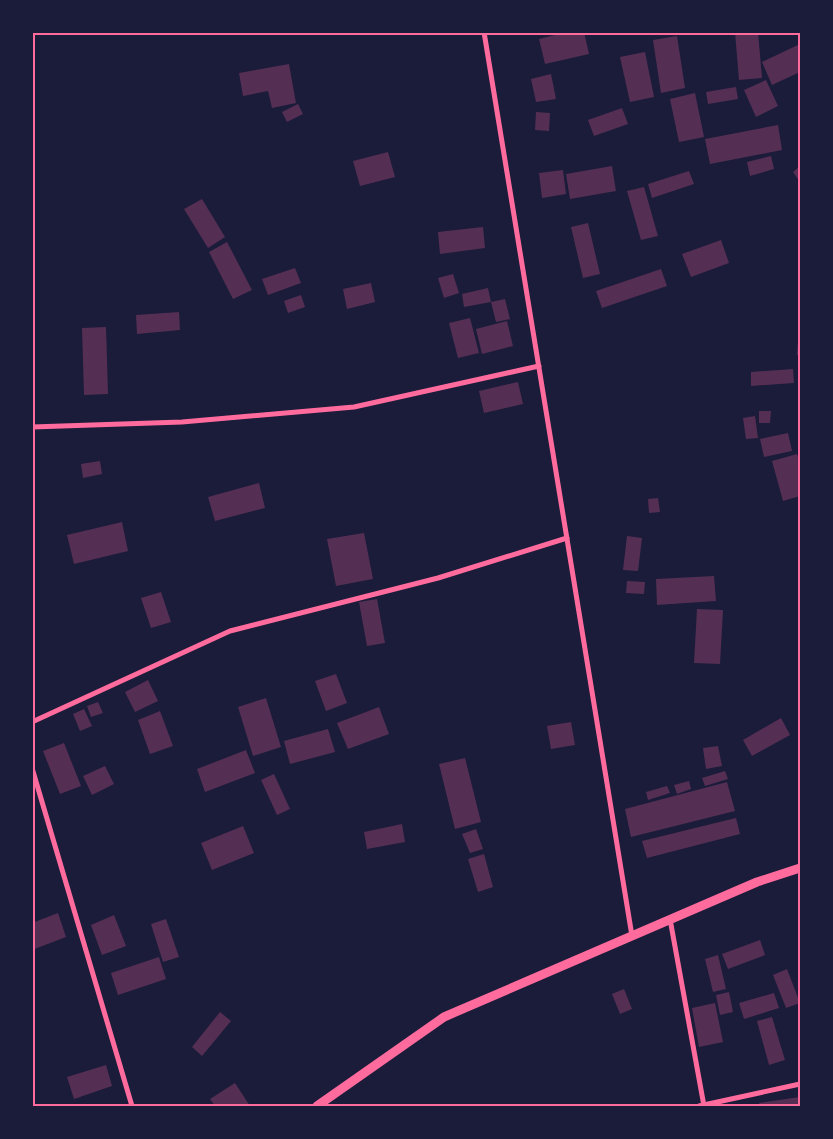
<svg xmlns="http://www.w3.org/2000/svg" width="833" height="1139" font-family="'Crimson Pro',serif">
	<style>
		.building { fill: #542f53 }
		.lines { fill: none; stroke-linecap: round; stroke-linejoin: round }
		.minor { stroke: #ff6b9d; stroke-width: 5 }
		.tertiary { stroke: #ff6b9d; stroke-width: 9 }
		.neatline { fill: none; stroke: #ff6b9d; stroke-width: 2 }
	</style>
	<rect width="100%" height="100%" fill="#1b1b3a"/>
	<g class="building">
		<path d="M567,32h17l5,22 -44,10 -6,-25z"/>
		<path d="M735,32h23l4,46 -23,2z"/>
		<path d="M677,36l8,52 -24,5 -8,-53z"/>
		<path d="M800,44v28l-28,13 -10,-23z"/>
		<path d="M645,52l9,45 -24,5 -10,-45z"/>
		<path d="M289,64l7,39 -24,5 -4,-17 -25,5 -4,-23z"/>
		<path d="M551,74l5,25 -20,3 -5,-23z"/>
		<path d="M766,80l12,26 -22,11 -12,-27z"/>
		<path d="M736,87l2,12 -30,5 -2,-12z"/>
		<path d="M695,93l9,44 -25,5 -9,-43z"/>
		<path d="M298,104l5,10 -16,8 -5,-10z"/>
		<path d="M622,108l6,16 -34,12 -6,-16z"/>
		<path d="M536,112l14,1 -1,18 -14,-1z"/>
		<path d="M778,125l4,25 -72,14 -5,-25z"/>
		<path d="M388,152l7,25 -35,9 -7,-25z"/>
		<path d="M771,156l3,13 -24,7 -3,-14z"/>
		<path d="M612,166l4,25 -46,8 -4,-25z"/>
		<path d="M800,166v16l-7,-10z"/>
		<path d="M563,170l3,24 -24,4 -3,-25z"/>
		<path d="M689,171l5,13 -42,14 -4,-14z"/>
		<path d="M644,187l14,49 -17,4 -14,-49z"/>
		<path d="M202,199l23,38 -17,11 -24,-39z"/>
		<path d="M588,223l12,51 -17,4 -12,-51z"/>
		<path d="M483,227l2,21 -45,6 -2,-22z"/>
		<path d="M721,240l8,23 -38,14 -9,-23z"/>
		<path d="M227,242l25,48 -19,9 -24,-47z"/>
		<path d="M295,268l6,15 -33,12 -6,-16z"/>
		<path d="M661,269l6,17 -65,22 -6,-17z"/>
		<path d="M453,274l6,19 -15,5 -6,-20z"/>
		<path d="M371,283l4,19 -28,7 -4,-20z"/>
		<path d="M488,288l3,14 -27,5 -2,-13z"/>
		<path d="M301,295l4,12 -17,6 -4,-12z"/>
		<path d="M505,299l5,20 -14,3 -5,-20z"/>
		<path d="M179,312l1,18 -43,4 -1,-19z"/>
		<path d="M470,318l9,35 -21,5 -9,-35z"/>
		<path d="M507,321l6,25 -31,8 -6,-25z"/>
		<path d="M106,327l2,67 -24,1 -2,-67z"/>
		<path d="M798,341h2v14h-3z"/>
		<path d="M793,369l1,14 -43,3v-14z"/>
		<path d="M518,382l5,22 -39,9 -5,-22z"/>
		<path d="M759,411h12l-1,12h-11z"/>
		<path d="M755,416l3,22 -12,1 -3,-21z"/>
		<path d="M788,433l4,18 -28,6 -4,-18z"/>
		<path d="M797,454l3,11v31l-17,5 -11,-40z"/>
		<path d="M100,461l2,13 -19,4 -2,-14z"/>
		<path d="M259,483l6,25 -50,13 -7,-24z"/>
		<path d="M658,498l2,14 -11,1 -1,-14z"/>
		<path d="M122,522l6,29 -54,13 -7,-29z"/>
		<path d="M364,533l9,46 -37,7 -9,-47z"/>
		<path d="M627,536l15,2 -4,33 -15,-1z"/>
		<path d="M714,576l2,25 -59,4 -1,-26z"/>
		<path d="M627,581l18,1 -1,12 -18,-1z"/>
		<path d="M161,592l10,30 -20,6 -10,-30z"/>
		<path d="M377,599l8,44 -18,3 -8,-44z"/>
		<path d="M697,609l26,1 -3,54 -26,-1z"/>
		<path d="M336,674l11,29 -21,8 -11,-30z"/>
		<path d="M148,680l10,21 -23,11 -10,-20z"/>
		<path d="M266,698l15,49 -28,9 -15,-49z"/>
		<path d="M98,702l5,11 -12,4 -4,-11z"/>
		<path d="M379,707l10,27 -41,15 -11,-26z"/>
		<path d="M84,709l8,17 -12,5 -7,-17z"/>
		<path d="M160,711l13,35 -23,8 -12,-34z"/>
		<path d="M781,718l9,17 -38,21 -9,-16z"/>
		<path d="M571,722l4,23 -24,4 -4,-23z"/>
		<path d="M328,729l7,23 -45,12 -6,-23z"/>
		<path d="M64,743l17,43 -21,8 -17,-43z"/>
		<path d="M718,746l4,20 -16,3 -3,-21z"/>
		<path d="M246,750l9,23 -50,19 -8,-23z"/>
		<path d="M465,758l16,64 -26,7 -16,-65z"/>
		<path d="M105,766l9,18 -22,11 -9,-19z"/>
		<path d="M725,771l3,8 -23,7 -3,-8z"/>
		<path d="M274,774l16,35 -13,6 -16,-35z"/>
		<path d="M689,781l2,8 -14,5 -3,-9z"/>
		<path d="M727,782l8,29 -104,26 -6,-28z"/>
		<path d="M667,786l3,7 -22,7 -2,-8z"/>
		<path d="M736,818l4,16 -93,24 -5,-17z"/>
		<path d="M402,824l3,18 -38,7 -3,-17z"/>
		<path d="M243,826l11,27 -42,17 -11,-27z"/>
		<path d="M476,829l7,20 -13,4 -8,-19z"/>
		<path d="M484,854l9,33 -15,5 -10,-33z"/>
		<path d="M58,913l8,24 -34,13v-27z"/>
		<path d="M114,915l12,31 -24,9 -11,-30z"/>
		<path d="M166,919l13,38 -16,5 -12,-38z"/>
		<path d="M760,940l5,15 -37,14 -6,-15z"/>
		<path d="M718,955l8,34 -13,3 -8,-33z"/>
		<path d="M159,957l7,22 -48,16 -7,-22z"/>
		<path d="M787,969l13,34 -14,5 -13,-33z"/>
		<path d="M624,989l8,20 -12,5 -8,-20z"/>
		<path d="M729,992l4,20 -13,3 -4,-20z"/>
		<path d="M774,993l5,15 -35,11 -5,-16z"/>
		<path d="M715,1003l8,39 -24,5 -7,-39z"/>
		<path d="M220,1012l11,9 -29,35 -10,-9z"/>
		<path d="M772,1017l13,43 -16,5 -12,-44z"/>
		<path d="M106,1065l6,21 -38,13 -7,-22z"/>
		<path d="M235,1083l15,23h-35l-5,-7z"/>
		<path d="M800,1097v9h-40l-1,-3z"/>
	</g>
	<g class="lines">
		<g class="minor">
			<path d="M484,32l148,904"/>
			<path d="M32,427l150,-5 172,-15 185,-41"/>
			<path d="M32,722l198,-91 208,-53 129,-40"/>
			<path d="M32,768l100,338"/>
			<path d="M670,919l34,187"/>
			<path d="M699,1106l101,-22"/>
		</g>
		<path class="tertiary" d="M317,1106l127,-89 313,-135 43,-14"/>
	</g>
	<rect width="833" height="1139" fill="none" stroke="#1b1b3a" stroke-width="68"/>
	<rect x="34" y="34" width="765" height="1071" class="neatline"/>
</svg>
